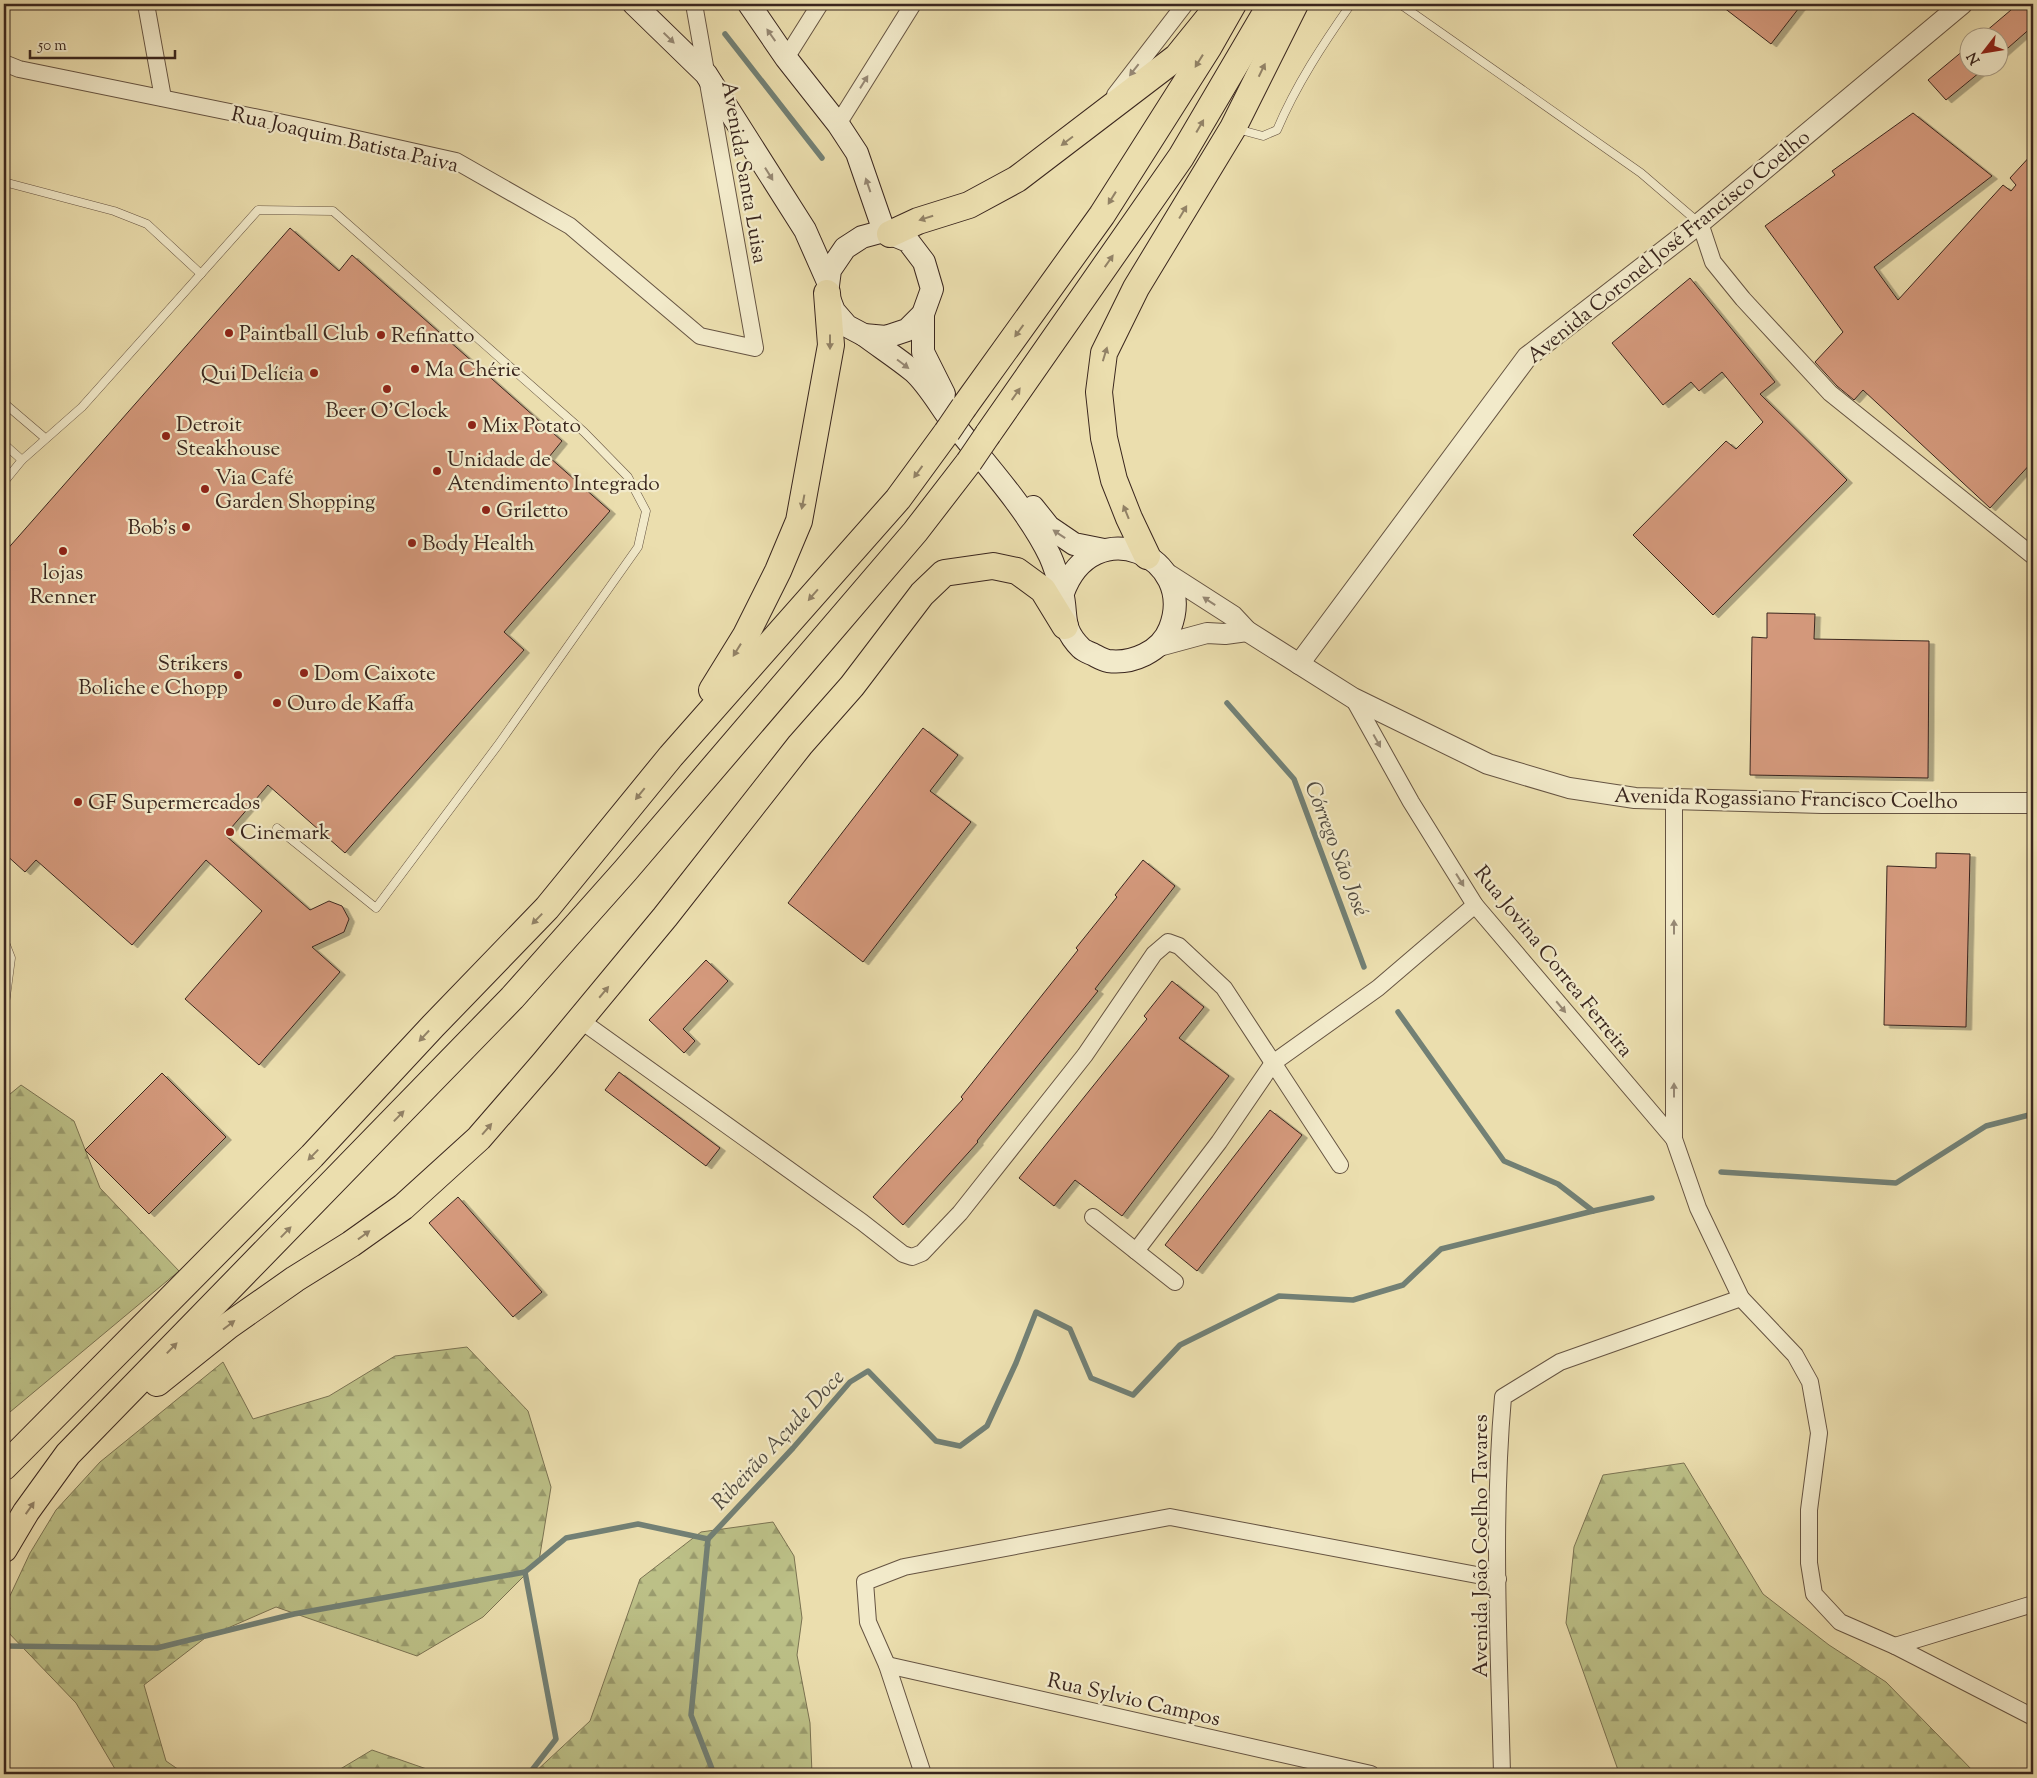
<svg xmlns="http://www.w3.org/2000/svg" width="2037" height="1778" font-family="'Sorts Mill Goudy',serif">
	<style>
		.forest { fill: url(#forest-firs); stroke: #7b7352 }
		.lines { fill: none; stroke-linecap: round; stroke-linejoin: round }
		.stream { stroke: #728075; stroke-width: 5.5 }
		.building { fill: #d4997c; stroke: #3a261e; filter: url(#shadow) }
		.service-casing { stroke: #665442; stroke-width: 9 }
		.minor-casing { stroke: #665442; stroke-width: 18 }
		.tertiary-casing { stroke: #665442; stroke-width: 22 }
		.secondary-casing { stroke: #3a261e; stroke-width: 24 }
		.trunk-casing { stroke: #3a261e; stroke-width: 28 }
		.service { stroke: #f2eaca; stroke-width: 8 }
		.minor { stroke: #f2eaca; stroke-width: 16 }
		.tertiary { stroke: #f2eaca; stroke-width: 20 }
		.secondary { stroke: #f2eaca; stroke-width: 22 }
		.trunk { stroke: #ebdeae; stroke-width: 26 }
		.trunk-bridge-casing { stroke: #3a261e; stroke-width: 28; stroke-linecap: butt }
		.trunk-bridge { stroke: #ebdeae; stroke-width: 26 }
		.oneway { fill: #968874 }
		.oneway2 { fill: #928266 }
		.poi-dot { fill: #8f2418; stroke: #f2eaca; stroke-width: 2 }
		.labels { text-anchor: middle; stroke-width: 4.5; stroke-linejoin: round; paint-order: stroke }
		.street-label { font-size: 21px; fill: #3a261e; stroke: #f2eaca }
		.poi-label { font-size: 21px; fill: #3a261e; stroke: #f2eaca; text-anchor: start }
		.water-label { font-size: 22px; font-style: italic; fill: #524c42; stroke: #f2eaca }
	</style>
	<defs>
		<pattern id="forest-firs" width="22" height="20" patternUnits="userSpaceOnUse" patternTransform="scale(1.25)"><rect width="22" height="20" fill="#bcc087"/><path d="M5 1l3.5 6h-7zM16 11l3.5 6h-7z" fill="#9a9c6e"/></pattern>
		<filter id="shadow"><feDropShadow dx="5.5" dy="3" stdDeviation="0" flood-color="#0004"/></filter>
	</defs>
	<rect width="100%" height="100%" fill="#ebdeae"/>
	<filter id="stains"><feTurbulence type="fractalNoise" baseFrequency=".004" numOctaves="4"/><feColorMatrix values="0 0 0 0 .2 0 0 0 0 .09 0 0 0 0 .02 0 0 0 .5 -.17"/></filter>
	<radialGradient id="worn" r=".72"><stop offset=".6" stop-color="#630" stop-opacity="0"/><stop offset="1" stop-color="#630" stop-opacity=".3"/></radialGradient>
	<g class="forest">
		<path d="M21,1085l53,36 26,67 79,83 -175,146v-318z"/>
		<path d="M467,1347l61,64 23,76 -12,74 -56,56 -66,39 -141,-49 -71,31 -61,47 22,76 19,13h-67l-42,-71 -72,-75v-11l4,-17 22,-47 26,-43 44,-48 123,-100 30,57 76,-23 66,-40z"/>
		<path d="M1684,1463l79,131 66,51 57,37 90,92h-359l1,-4 -52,-147 8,-76 29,-72z"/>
		<path d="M773,1522l21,34 8,62 -5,37 13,68 2,51h-279l57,-53 50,-142 61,-47z"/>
		<path d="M372,1750l69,24h-109z"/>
	</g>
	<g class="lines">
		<g class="stream">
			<path d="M725,34l97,124"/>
			<path d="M1227,703l67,76 70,188"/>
			<path d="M1398,1012l106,149 54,23 35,27 59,-13"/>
			<path d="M1721,1172l175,11 90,-57 47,-12"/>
			<path d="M708,1539l-17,176 23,59"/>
			<path d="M4,1646l153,2 137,-34 231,-42"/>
			<path d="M529,1774l27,-35 -31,-167 41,-34 72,-14 70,15 85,-91 57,-66 18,-11 68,70 24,5 27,-20 29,-63 20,-51 34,17 21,49 42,17 47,-50 99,-49 74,4 50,-15 38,-36 152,-38"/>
		</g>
	</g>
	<g class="building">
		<path d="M1719,4h83l-31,40z"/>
		<path d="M2018,4h15v22l-33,29v-17h-22z"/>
		<path d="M1970,45v23h15l-39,32 -18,-20z"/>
		<path d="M1913,113l79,63 -118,91 24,33 105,-115 8,6 5,-6 -6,-7 23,-25v308l-43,47 -127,-118 -9,10 -17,-14 -22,-24 28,-30 -78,-106 70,-51 -3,-4z"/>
		<path d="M290,228l49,43 13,-16 210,186 -13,16 61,54 -106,121 20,18 -179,203 -77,-68 -43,50 85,75 19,-9 13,5 7,13 -5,13 -32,15 28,25 -81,93 -74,-66 77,-88 -56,-51 -74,85 -96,-85 -11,12 -21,-19v-300z"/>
		<path d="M1690,278l85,104 -15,12 87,86 -134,135 -80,-80 93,-94 10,8 27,-27 -41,-50 -23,19 -8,-9 -28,23 -51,-62z"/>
		<path d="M1767,613l48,1 -1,25 115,2 -1,137 -178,-3 2,-138 15,1z"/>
		<path d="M923,728l35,27 -28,36 41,31 -108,140 -75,-59z"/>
		<path d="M1936,853l34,1 -4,173 -82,-2 3,-159 49,2z"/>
		<path d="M1143,860l32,26 -80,103 3,2 -121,150 1,1 -75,83 -30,-28 90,-98 -2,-2 117,-147 -2,-2 41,-51 -2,-2z"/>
		<path d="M706,960l22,21 -45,48 12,12 -11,12 -35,-33z"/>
		<path d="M1172,981l32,26 -25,31 50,38 -107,140 -47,-36 -21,26 -35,-28 128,-159 -3,-3z"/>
		<path d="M619,1072l101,76 -14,18 -101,-76z"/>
		<path d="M162,1073l64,64 -77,77 -64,-64z"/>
		<path d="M1270,1110l32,25 -105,136 -32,-26z"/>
		<path d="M458,1197l84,95 -29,25 -84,-94z"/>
	</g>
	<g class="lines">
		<g class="service-casing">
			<g id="service">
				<path d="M1400,4l241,169 57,49"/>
				<path d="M1237,129l26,7 14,-6c19,-45 46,-86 74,-126"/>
				<path d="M4,182l110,29 33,13 54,50"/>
				<path d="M4,403l41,35"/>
				<path d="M4,444l18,16"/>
				<path d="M4,482l18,-22 60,-53 176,-197 75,1 251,221 44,45 18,34 -8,36 -140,198 -122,163 -99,-80"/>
				<path d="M4,940l7,18 -7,54"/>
			</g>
		</g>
		<g class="minor-casing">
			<g id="minor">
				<path d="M146,4l17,94"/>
				<path d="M786,58l34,-54"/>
				<path d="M4,63l15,6 289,59 148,33 114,65 130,110 55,12 -61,-344"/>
				<path d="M1115,95l70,-91"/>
				<path d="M838,124l75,-120"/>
				<path d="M1700,223l13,39 30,37 87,94 203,163"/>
				<path d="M1353,698l58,104 64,103 199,234"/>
				<path d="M1674,799v340l24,69 43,90 54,57 15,27 9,51 -10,77v53l5,31 26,28 55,24 138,71"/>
				<path d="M580,1020l282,202 41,32 9,3 10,-4 38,-40 125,-158 69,-101 14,-12 11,4 45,42 116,177"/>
				<path d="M1093,1217l82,65"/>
				<path d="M1136,1251l83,-109 54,-79 105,-75 97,-83"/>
				<path d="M1895,1646l138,-42"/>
				<path d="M887,1665l484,109"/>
				<path d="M923,1774l-36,-109 -19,-43 -3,-40 39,-15 266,-50 328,62"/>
				<path d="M1502,1774c-3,-125 -10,-252 1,-377l57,-35 181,-64"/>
			</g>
		</g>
		<g class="tertiary-casing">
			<g id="tertiary">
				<path d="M1166,573l67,43 14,15 106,67 135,66 81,24 66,10 187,5h211"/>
				<path d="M1159,646l48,-13 18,1 22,-3"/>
				<path d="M1299,664l228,-307 173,-134 262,-219"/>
			</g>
		</g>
		<g class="secondary-casing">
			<g id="secondary">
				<path d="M634,4l72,70 99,156 23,52"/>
				<path d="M749,4l37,54 52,66 19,29 27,78"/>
				<path d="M884,231l24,10 16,21 8,27 -9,25 -16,16 -21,7 -22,-2 -17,-9 -13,-15 -7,-18 3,-23 15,-22 17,-11z"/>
				<path d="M923,314v38l21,42"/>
				<path d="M864,335c16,12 33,23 49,36 14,12 27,35 39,51 32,40 76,88 98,134 5,11 9,25 12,36 6,24 -2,35 19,56 3,3 9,5 13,7 4,2 9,5 14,6 24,3 53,-9 62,-33 28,-72 -77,-118 -107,-35"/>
				<path d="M1033,507l16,20 25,17 30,6"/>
			</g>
		</g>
		<g class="trunk-casing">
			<g id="trunk">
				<path d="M890,234l28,-13 51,-16 48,-26 160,-122 38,-47"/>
				<path d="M964,407l138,-192 106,-167 25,-44"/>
				<path d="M988,434l193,-277 90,-153"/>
				<path d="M1147,556l-18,-38 -15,-38 -10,-42 -5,-46 5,-39 32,-65 97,-160 62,-124"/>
				<path d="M712,690l34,-55 32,-64 21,-50 32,-176 -4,-52"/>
				<path d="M157,1383l71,-57 67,-47 56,-35 52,-37 76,-69 65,-75 121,-146 135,-172 52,-59 70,-92 22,-21 49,-7 24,5 26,19 22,36"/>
				<path d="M4,1467l308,-311 121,-130 114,-118 124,-152 227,-257 49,-67"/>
				<path d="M4,1549l22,-37 42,-58 444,-456 113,-127 290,-339 54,-70"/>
			</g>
		</g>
		<use href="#service" class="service"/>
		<use href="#minor" class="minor"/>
		<use href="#tertiary" class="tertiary"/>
		<use href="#secondary" class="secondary"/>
		<use href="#trunk" class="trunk"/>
		<g class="trunk-bridge-casing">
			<g id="trunk-bridge">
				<path d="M947,432l17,-25"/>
				<path d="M969,462l19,-28"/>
			</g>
		</g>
		<use href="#trunk-bridge" class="trunk-bridge"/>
	</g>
	<defs><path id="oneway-solid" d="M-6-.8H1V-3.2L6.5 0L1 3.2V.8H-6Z" transform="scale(1.25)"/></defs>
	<g class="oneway">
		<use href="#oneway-solid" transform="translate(771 35) rotate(-125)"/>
		<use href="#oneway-solid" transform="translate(669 38) rotate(44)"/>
		<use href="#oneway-solid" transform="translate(1134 70) rotate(128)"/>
		<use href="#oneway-solid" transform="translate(864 82) rotate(-58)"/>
		<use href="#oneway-solid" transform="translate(769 174) rotate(58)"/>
		<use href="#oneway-solid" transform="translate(868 185) rotate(-109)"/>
		<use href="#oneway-solid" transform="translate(903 364) rotate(37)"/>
		<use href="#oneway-solid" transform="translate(1059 534) rotate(-146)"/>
		<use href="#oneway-solid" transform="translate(1209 601) rotate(-147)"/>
		<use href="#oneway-solid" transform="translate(1377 741) rotate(61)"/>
		<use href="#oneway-solid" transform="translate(1460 880) rotate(58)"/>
		<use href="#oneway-solid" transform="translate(1674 927) rotate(-90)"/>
		<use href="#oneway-solid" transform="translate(1561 1007) rotate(50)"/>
		<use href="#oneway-solid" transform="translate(1674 1090) rotate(-90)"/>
	</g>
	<g class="oneway2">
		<use href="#oneway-solid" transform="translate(1199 61) rotate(122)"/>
		<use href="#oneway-solid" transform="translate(1262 70) rotate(-64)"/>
		<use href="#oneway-solid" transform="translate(1200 126) rotate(-60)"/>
		<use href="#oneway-solid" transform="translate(1067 141) rotate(143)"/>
		<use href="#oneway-solid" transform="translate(1112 198) rotate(122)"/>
		<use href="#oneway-solid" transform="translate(1183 212) rotate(-59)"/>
		<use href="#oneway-solid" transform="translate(926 218) rotate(163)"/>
		<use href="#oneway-solid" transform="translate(1109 261) rotate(-55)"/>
		<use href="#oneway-solid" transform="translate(1019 331) rotate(126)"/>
		<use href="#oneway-solid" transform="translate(830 342) rotate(90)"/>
		<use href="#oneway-solid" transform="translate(1105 354) rotate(-73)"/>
		<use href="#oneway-solid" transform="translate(1016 394) rotate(-55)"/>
		<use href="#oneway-solid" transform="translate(918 472) rotate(126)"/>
		<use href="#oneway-solid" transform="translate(803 502) rotate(101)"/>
		<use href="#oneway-solid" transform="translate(1126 512) rotate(-112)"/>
		<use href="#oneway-solid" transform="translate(813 595) rotate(131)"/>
		<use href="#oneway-solid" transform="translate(737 650) rotate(122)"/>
		<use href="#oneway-solid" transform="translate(640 794) rotate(129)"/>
		<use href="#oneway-solid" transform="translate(537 919) rotate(134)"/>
		<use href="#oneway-solid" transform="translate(604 992) rotate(-50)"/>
		<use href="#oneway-solid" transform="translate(424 1036) rotate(133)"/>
		<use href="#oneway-solid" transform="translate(399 1116) rotate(-46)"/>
		<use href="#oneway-solid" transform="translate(487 1129) rotate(-49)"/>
		<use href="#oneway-solid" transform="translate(313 1155) rotate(134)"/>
		<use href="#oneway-solid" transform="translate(286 1232) rotate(-46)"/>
		<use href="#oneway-solid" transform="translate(364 1235) rotate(-36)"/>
		<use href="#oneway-solid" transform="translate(229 1325) rotate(-37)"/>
		<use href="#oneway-solid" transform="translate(172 1348) rotate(-46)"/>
		<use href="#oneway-solid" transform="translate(30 1508) rotate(-55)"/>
	</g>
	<g class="poi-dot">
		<circle cx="229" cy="333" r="5"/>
		<circle cx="381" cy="335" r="5"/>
		<circle cx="415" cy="369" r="5"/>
		<circle cx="314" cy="373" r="5"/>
		<circle cx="387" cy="389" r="5"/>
		<circle cx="472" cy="425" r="5"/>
		<circle cx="166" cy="436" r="5"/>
		<circle cx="437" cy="471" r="5"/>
		<circle cx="205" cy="489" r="5"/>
		<circle cx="486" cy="510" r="5"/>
		<circle cx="186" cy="527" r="5"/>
		<circle cx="412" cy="543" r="5"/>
		<circle cx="63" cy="551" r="5"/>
		<circle cx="304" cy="673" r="5"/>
		<circle cx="238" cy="675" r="5"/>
		<circle cx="277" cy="703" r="5"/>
		<circle cx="78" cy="802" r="5"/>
		<circle cx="230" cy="832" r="5"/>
	</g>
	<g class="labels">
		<g class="street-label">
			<text transform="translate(345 139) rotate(13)" y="7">Rua Joaquim Batista Paiva</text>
			<text transform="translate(745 172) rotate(80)" y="7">Avenida Santa Luisa</text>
			<text transform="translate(1668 246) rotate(-39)" y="7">Avenida Coronel José Francisco Coelho</text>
			<text transform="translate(1786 798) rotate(1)" y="7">Avenida Rogassiano Francisco Coelho</text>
			<text transform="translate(1554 961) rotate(51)" y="7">Rua Jovina Correa Ferreira</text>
			<text transform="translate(1480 1546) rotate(-90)" y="7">Avenida João Coelho Tavares</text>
			<text transform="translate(1134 1699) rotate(13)" y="7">Rua Sylvio Campos</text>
		</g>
		<g class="poi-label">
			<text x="239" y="340">Paintball Club</text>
			<text x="391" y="342">Refinatto</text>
			<text x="425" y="376">Ma Chérie</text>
			<text x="304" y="380" text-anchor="end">Qui Delícia</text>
			<text x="387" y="417" text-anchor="middle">Beer O'Clock</text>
			<text x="176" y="431">Detroit<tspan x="176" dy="24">Steakhouse</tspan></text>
			<text x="482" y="432">Mix Potato</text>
			<text x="447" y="466">Unidade de<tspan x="447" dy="24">Atendimento Integrado</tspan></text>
			<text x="215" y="484">Via Café<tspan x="215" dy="24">Garden Shopping</tspan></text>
			<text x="496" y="517">Griletto</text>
			<text x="176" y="534" text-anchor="end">Bob's</text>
			<text x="422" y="550">Body Health</text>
			<text x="63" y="579" text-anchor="middle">lojas<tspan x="63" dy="24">Renner</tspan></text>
			<text x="228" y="670" text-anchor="end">Strikers<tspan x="228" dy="24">Boliche e Chopp</tspan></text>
			<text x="314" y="680">Dom Caixote</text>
			<text x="287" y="710">Ouro de Kaffa</text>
			<text x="88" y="809">GF Supermercados</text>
			<text x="240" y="839">Cinemark</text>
		</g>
		<g class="water-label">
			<text transform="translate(1338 848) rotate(69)" y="8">Córrego São José</text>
			<text transform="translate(777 1439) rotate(-47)" y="8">Ribeirão Açude Doce</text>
		</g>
	</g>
	<rect width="2037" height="1778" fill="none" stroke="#ebdeae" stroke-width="20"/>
	<rect x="5" y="5" width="2027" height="1768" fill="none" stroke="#3a261e" stroke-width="2.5"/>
	<rect x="10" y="10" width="2017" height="1758" fill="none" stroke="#3a261e"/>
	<g transform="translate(1984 52) rotate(239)"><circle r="24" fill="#f2eaca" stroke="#a89c85"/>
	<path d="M0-4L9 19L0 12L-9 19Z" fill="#8f2418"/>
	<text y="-8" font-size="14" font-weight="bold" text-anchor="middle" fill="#3a261e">N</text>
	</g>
	<path d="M30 50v8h145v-8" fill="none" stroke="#3a261e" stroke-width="2.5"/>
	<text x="38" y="50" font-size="15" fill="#3a261e" stroke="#f2eaca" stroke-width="4" paint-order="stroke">50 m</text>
	<rect width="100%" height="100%" filter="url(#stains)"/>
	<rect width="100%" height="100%" fill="url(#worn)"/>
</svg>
